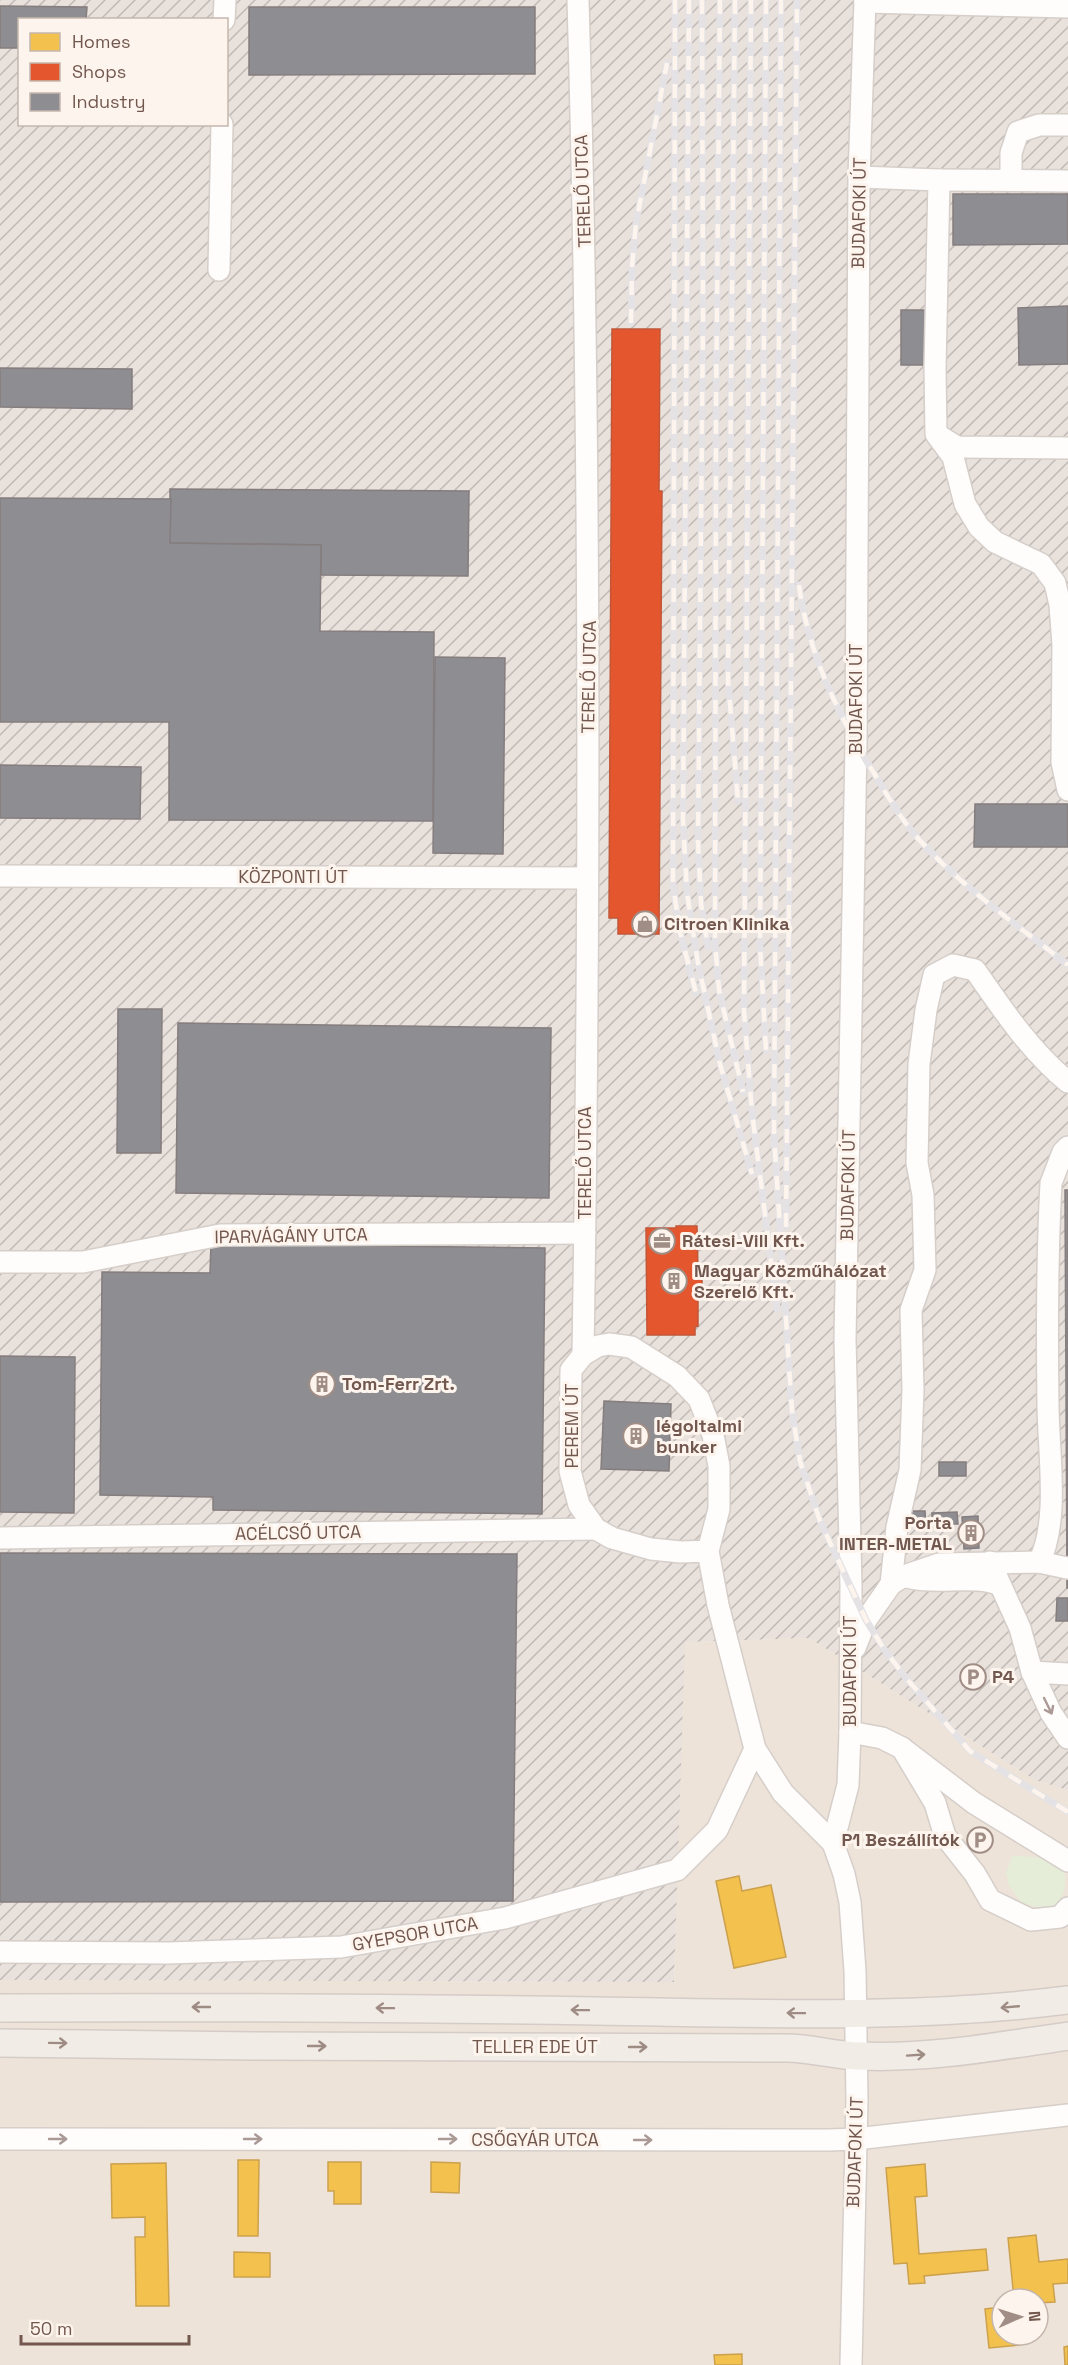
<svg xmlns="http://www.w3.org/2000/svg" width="1068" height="2365" font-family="'Space Grotesk',sans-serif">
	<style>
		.residential { fill: #eee3d9; fill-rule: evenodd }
		.industrial { fill: url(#industrial-furrows); fill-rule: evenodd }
		.grass { fill: #e5ecd7 }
		.homes { fill: #f2c14e; stroke: #cca14e; stroke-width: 1.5 }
		.shops { fill: #e4572e; stroke: #c25738; stroke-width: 1.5 }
		.industry { fill: #8d8d92; stroke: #857d7e; stroke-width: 1.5 }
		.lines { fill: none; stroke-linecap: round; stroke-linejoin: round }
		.minor-casing { stroke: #d5cec9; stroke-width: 24 }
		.major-casing { stroke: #d5ccc7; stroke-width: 30 }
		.minor { stroke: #fefdfc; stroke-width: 21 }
		.major { stroke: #f1ece6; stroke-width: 27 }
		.rail-casing { stroke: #e4e2e4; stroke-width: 7 }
		.rail { stroke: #fdf5ed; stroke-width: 4.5; stroke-dasharray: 14; stroke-linecap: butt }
		.oneway { stroke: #aa9994 }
		.oneway2 { stroke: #9e8b83 }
		.labels { text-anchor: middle; stroke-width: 6; stroke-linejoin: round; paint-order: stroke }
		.street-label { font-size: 18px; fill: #72574e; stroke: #fdf5ed }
		.poi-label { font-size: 18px; font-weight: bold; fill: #72574e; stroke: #fdf5ed; text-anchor: start }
	</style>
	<defs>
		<pattern id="industrial-furrows" width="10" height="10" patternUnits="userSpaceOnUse" patternTransform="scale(1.5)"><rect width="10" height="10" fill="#e8e1dc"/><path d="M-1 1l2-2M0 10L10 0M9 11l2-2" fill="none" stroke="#c0b9b5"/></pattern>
	</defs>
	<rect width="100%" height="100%" fill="#f6f1eb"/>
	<path class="residential" d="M809,1638l226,142 33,10v575h-1068v-385l674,2 10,-340zM1002,2299h36v36h-36z"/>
	<path class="industrial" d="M0,0h1068v1790l-33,-10 -226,-142 -124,4 -11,340 -674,-2zM20,20h206v104h-206z"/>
	<path class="grass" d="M1012,1856c20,0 38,1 52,15 4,19 -1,31 -18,39l-24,-7 -13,-17 -3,-13z"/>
	<g class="homes">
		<path d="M739,1876l3,15 29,-6 15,72 -52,11 -18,-87z"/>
		<path d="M238,2160h21l-1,76h-20z"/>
		<path d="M328,2162h33v42h-27v-13h-6z"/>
		<path d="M431,2162l29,1 -1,30 -28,-1z"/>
		<path d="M166,2163l3,143h-33l-1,-69h10v-20l-33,1 -1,-54z"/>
		<path d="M925,2164l2,32 -12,1 4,57 67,-5 2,21 -64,6 1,7 -16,1 -2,-21 -13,1 -8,-96z"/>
		<path d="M1036,2235l3,27 29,-3v24l-15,1 2,18 -17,1v-4h-24l-6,-61z"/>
		<path d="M234,2252l36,1v24h-36z"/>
		<path d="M1002,2307v28h17l1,10 -31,3 -4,-39z"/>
		<path d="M1068,2346v19h-3l-1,-18z"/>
		<path d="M742,2354v11h-27l-1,-10z"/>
	</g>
	<g class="shops">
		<path d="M612,329h48l-1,162h3l-3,443h-41v-16h-9z"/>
		<path d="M676,1226h21l1,46h4v18h-4v36l-3,1v8h-48l-1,-107h30z"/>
	</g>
	<g class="industry">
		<path d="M0,6l87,1 -1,13h-66v28h-20z"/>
		<path d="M249,7h286v67l-286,1z"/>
		<path d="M953,194h115v50l-115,1z"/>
		<path d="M1068,306v58l-49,1 -1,-57z"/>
		<path d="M901,310h25l1,55h-26z"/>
		<path d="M0,368l132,1v40l-132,-2z"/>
		<path d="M170,489l299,2 -1,85 -147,-1v-30l-151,-2z"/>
		<path d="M0,498l171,1 -1,44 151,2 -1,86 114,1 -1,189 -264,-1v-98h-169z"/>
		<path d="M435,657l70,1 -2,196 -70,-1z"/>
		<path d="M0,765l141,2 -1,52 -140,-1z"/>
		<path d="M975,804h93v43h-94z"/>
		<path d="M118,1009h44l-1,144h-44z"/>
		<path d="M178,1023l373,5 -2,170 -373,-5z"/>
		<path d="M1065,1190h3v398h-1z"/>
		<path d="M211,1244l334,4 -3,266 -329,-4v-13l-113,-2 2,-223 108,1z"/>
		<path d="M0,1356l75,1 -1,156 -74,-1z"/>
		<path d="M604,1401l67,3 -2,67 -68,-2z"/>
		<rect x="939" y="1462" width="27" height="14"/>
		<path d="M911,1511h14l1,14h-15z"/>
		<path d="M957,1512l1,12h-26v-11z"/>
		<path d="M978,1516l1,32 -15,1 -2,-32z"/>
		<path d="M0,1553l517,1 -4,347 -513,1z"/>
		<path d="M1057,1598h11v23h-12z"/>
	</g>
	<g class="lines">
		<g class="minor-casing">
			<g id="minor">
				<path d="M578,0c13,451 12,903 5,1355"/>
				<path d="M865,2l203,5"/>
				<path d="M224,20l1,-20"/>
				<path d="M859,177l80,3 -4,189 1,65 17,23 12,47 14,23 16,15 46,22 14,19 5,22 3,40 -1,117 6,28"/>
				<path d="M939,180l129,1"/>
				<path d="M1011,180v-27l7,-21 21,-7h29"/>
				<path d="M219,270l3,-146"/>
				<path d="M939,436l18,11 111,1"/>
				<path d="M0,876l587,2"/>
				<path d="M0,1262h83l137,-27 365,-2"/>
				<path d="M0,1538l596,-9"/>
				<path d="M708,1551l-27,1 -30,-3 -39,-11 -16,-9 -17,-24 -9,-34 1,-101 12,-15 15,-9 11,-2 22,3 46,29 22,23 14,36 6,31v43l-11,42 10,54 37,144 28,44 50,50"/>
				<path d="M990,1562l30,66 12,44 19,41 17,25"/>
				<path d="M1039,1562c21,-41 9,-112 9,-158 -1,-74 -1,-148 3,-221l12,-31 5,-5"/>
				<path d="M907,1577c31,8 68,-3 93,8"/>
				<path d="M891,1584l6,-57 13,-57 3,-80 -2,-80 14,-40 -2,-75 -6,-32 2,-99 7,-54 8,-35 19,-10 22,5c27,39 56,82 93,112"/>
				<path d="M855,1648l11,-28 25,-36 13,-8 35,-12 100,-2 28,6"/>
				<path d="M1032,1672l36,2"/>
				<path d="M850,1732l32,6 20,10 72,55 94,58"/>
				<path d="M902,1748l33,55 10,33 30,38 15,26 41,20 29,-3 8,-9"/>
				<path d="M0,1952l169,1 172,-6 164,-29 172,-48 40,-40 38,-81"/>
				<path d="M0,2139l829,1 27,-1 212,-24"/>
				<path d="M851,2365l6,-266 -2,-128 -5,-69 -6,-28 -11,-31 15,-58 2,-53 1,-146 -6,-247 11,-595 3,-567 6,-177"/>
			</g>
		</g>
		<g class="major-casing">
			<g id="major">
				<path d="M0,2008c199,-1 397,0 596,3 157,2 316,9 472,-11"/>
				<path d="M0,2043l259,3 528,2c24,0 49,8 73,8 70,3 139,-10 208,-20"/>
			</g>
		</g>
		<use href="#minor" class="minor"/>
		<use href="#major" class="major"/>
		<g class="rail-casing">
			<g id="rail">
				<path d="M675,0l-2,885 7,47 16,61"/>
				<path d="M689,0l-6,819 4,74 11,70 22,101 32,110"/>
				<path d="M702,0l1,317 -5,525 3,61 7,44"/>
				<path d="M720,0l-4,407 -1,535 4,48 24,102"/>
				<path d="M735,0l-7,679 10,122"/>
				<path d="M751,0l-7,1011 8,101 25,197"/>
				<path d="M766,0l-6,945 6,105"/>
				<path d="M781,0l-7,1136 18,275 8,50 20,60 46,99 18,29 22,29 64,73 98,61"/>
				<path d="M631,323l1,-57 4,-43 31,-160"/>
				<path d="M799,585c9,69 41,134 78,193 11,19 24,40 38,57 44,50 101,89 153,130"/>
				<path d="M786,1227l11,-1227"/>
			</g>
		</g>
		<use href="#rail" class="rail"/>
	</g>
	<defs><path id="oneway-shaft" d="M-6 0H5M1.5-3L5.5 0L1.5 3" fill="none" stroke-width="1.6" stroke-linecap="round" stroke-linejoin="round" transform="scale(1.5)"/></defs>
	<g class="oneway">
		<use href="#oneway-shaft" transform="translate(1048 1706) rotate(64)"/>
		<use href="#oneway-shaft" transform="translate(58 2139)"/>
		<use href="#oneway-shaft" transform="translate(253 2139)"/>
		<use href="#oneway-shaft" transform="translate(448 2139)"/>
		<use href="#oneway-shaft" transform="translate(643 2140)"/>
	</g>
	<g class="oneway2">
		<use href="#oneway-shaft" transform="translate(201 2007) rotate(180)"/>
		<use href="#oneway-shaft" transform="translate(1010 2007) rotate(175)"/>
		<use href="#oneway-shaft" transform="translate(385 2008) rotate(-179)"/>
		<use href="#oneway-shaft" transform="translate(580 2010) rotate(-179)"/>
		<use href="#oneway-shaft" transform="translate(796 2013) rotate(-179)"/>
		<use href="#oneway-shaft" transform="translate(58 2043) rotate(1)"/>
		<use href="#oneway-shaft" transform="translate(317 2046)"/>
		<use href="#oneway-shaft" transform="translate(638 2047)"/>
		<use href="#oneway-shaft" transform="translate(916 2055) rotate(-4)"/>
	</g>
	<defs>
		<g id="shop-ring" transform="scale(1.35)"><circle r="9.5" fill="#fdf5ed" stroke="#a08d85" stroke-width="1.5"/><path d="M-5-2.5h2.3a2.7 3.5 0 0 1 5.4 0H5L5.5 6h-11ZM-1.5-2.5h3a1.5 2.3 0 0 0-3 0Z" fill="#a08d85"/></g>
		<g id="office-ring" transform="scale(1.35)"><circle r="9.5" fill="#fdf5ed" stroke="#a08d85" stroke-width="1.5"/><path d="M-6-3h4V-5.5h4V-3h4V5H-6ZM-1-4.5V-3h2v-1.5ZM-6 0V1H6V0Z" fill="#a08d85"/></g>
		<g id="building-ring" transform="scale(1.35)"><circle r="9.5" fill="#fdf5ed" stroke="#a08d85" stroke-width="1.5"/><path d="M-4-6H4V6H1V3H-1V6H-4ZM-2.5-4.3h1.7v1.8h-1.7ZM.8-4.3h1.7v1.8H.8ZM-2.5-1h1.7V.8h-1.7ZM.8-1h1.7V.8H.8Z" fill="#a08d85"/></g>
		<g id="parking-ring" transform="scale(1.35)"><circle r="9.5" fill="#fdf5ed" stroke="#a08d85" stroke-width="1.5"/><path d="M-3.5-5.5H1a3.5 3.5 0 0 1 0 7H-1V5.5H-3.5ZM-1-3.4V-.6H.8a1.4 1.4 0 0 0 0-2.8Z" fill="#a08d85"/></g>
	</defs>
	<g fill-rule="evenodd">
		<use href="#shop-ring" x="645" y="924"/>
		<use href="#office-ring" x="662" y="1241"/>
		<use href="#building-ring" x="674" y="1281"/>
		<use href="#building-ring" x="322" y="1384"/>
		<use href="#building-ring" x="636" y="1436"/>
		<use href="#building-ring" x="971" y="1533"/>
		<use href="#parking-ring" x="973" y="1677"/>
		<use href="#parking-ring" x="980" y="1840"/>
	</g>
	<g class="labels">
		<g class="street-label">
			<text transform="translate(583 191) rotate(-92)" y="6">TERELŐ UTCA</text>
			<text transform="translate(859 213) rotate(-89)" y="6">BUDAFOKI ÚT</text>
			<text transform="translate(589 677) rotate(-89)" y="6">TERELŐ UTCA</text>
			<text transform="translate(856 699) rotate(-90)" y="6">BUDAFOKI ÚT</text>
			<text x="293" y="883">KÖZPONTI ÚT</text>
			<text transform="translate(585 1163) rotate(-90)" y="6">TERELŐ UTCA</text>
			<text transform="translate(848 1185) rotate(-89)" y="6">BUDAFOKI ÚT</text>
			<text transform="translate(291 1236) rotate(-1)" y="6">IPARVÁGÁNY UTCA</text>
			<text transform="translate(572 1426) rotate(-90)" y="6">PEREM ÚT</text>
			<text transform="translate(298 1533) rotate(-1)" y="6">ACÉLCSŐ UTCA</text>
			<text transform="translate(850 1671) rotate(-90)" y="6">BUDAFOKI ÚT</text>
			<text transform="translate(415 1934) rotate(-10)" y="6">GYEPSOR UTCA</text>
			<text x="535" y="2053">TELLER EDE ÚT</text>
			<text x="535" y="2146">CSŐGYÁR UTCA</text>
			<text transform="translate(855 2152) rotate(-88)" y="6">BUDAFOKI ÚT</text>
		</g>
		<g class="poi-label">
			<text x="664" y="930">Citroen Klinika</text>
			<text x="682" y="1247">Rátesi-Vill Kft.</text>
			<text x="694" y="1277">Magyar Közműhálózat<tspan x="694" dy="21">Szerelő Kft.</tspan></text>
			<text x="342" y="1390">Tom-Ferr Zrt.</text>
			<text x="656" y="1432">légoltalmi<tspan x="656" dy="21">bunker</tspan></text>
			<text x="952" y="1529" text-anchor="end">Porta<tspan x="952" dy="21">INTER-METAL</tspan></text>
			<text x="992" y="1683">P4</text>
			<text x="960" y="1846" text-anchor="end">P1 Beszállítók</text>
		</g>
	</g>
	<rect x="18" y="18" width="210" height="108" fill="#fdf5ed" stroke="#c5b6ad" stroke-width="1.5"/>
	<rect x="30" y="33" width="30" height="18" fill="#f2c14e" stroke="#c5b6ad" stroke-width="1.5"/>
	<text x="72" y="48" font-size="18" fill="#72574e">Homes</text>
	<rect x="30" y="63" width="30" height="18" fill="#e4572e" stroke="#c5b6ad" stroke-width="1.5"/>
	<text x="72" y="78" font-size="18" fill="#72574e">Shops</text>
	<rect x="30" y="93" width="30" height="18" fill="#8d8d92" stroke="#c5b6ad" stroke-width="1.5"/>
	<text x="72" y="108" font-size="18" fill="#72574e">Industry</text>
	<g transform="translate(1020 2317) rotate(87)"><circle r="28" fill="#fdf5ed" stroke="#c5b6ad" stroke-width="1.5"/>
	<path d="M0-4.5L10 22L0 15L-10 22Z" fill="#a08d85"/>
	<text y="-9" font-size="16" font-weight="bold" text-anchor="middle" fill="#72574e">N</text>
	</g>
	<path d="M21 2335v9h168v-9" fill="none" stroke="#72574e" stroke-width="3"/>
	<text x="30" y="2335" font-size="18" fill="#72574e" stroke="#fdf5ed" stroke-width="4.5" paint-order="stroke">50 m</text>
</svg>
